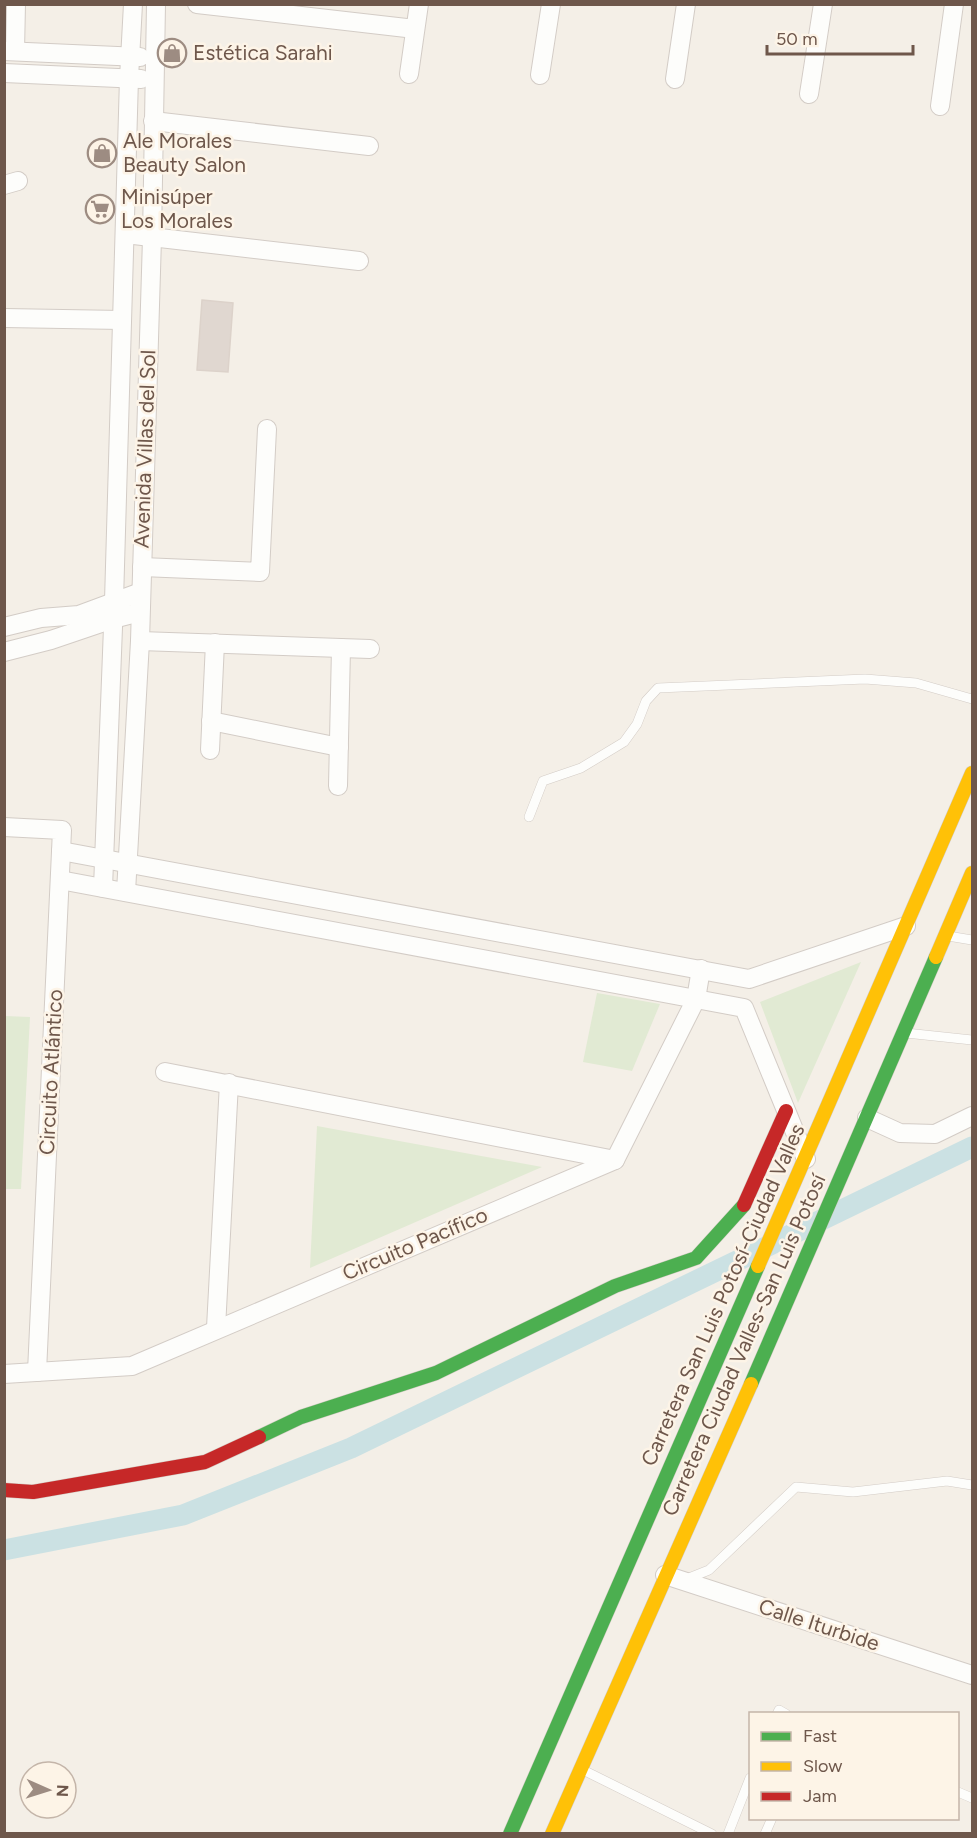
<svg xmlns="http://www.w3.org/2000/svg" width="977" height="1838" font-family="Figtree,sans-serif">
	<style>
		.green { fill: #e1ead3 }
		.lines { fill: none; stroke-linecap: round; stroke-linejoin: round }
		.canal { stroke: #cbe1e3; stroke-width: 21 }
		.building { fill: #e0d7d0; stroke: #dcd2ca; stroke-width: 1.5 }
		.lane-casing { stroke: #d3ccc6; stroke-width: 10 }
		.street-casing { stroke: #d3ccc6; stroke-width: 20 }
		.fast-casing { stroke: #d2cbc4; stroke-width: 15 }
		.slow-casing { stroke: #d2cbc4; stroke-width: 15 }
		.jam-casing { stroke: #d2cbc4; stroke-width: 15 }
		.lane { stroke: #fdfdfb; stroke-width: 9 }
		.street { stroke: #fdfdfb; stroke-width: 18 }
		.fast { stroke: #4caf50; stroke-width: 14 }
		.slow { stroke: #ffc107; stroke-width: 14 }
		.jam { stroke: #c62828; stroke-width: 14 }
		.labels { text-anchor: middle; stroke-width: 5; stroke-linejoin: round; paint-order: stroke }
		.poi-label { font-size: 21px; fill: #6e574b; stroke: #fdf4e7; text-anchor: start }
		.street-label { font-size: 21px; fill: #6e574b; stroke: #fdf4e7 }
	</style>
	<rect width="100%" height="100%" fill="#f4efe7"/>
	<g class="green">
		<path d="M861,962l-63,141 -38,-101z"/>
		<path d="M597,993l63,11 -28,67 -49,-9z"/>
		<path d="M5,1016l25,1 -9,172h-16z"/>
		<path d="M317,1126l225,41 -232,101z"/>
	</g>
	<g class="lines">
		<path class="canal" d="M4,1550l179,-35 168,-67 621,-301"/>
	</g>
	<path class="building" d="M202,300l31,3 -5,69 -31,-2z"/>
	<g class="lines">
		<g class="lane-casing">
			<g id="lane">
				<path d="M529,817l14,-36 38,-13 43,-26 13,-18 9,-23 12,-13 207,-9 51,4 56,16"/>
				<path d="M948,936l24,4"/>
				<path d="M906,1033l66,7"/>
				<path d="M684,1580l25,-10 87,-83 57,5 94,-11 25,4"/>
				<path d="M777,1714l2,-4 7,4"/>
				<path d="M583,1770l129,64"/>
				<path d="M958,1792l14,6"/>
				<path d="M728,1834l22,-56"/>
				<path d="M765,1834l7,-16"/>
			</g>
		</g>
		<g class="street-casing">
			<g id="street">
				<path d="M197,4l218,25"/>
				<path d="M4,51l136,6"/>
				<path d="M15,51l1,-47"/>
				<path d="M4,73l137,6"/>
				<path d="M409,74l10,-70"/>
				<path d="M540,75l11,-71"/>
				<path d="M675,79l11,-75"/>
				<path d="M809,94l14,-90"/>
				<path d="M940,106l14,-102"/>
				<path d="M153,121l216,25"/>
				<path d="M4,185l14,-4"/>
				<path d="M125,234l234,27"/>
				<path d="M4,318l118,2"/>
				<path d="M142,567l118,5 7,-143"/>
				<path d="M4,627l37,-9 38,-3 62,-23"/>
				<path d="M140,641l230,8"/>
				<path d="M4,652l47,-12 62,-21 27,-7"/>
				<path d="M211,721l128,26"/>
				<path d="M210,750l5,-107"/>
				<path d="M338,786l3,-138"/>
				<path d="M4,827l58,3 -25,542"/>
				<path d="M61,851l688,128 157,-53"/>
				<path d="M60,880l684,128 62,151"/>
				<path d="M103,888l11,-287 15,-523 4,-74"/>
				<path d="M126,892l14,-251 12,-403 4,-234"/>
				<path d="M165,1072l450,88"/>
				<path d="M867,1118l33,15 35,1 37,-18"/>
				<path d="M216,1328l13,-245"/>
				<path d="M4,1374l128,-8 483,-206 81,-161 5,-30"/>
				<path d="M665,1575l307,100"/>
			</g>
		</g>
		<g class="fast-casing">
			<g id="fast">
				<path d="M751,1384l185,-427"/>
				<path d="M259,1437l42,-20 135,-44 179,-87 81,-28 48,-53"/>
				<path d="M510,1834l248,-568"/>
			</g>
		</g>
		<g class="slow-casing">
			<g id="slow">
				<path d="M936,957l36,-84"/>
				<path d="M758,1266l214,-493"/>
				<path d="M552,1834l199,-450"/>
			</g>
		</g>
		<g class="jam-casing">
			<g id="jam">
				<path d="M744,1205l42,-94"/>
				<path d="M4,1490l29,2 172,-30 54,-25"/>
			</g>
		</g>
		<use href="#lane" class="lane"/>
		<use href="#street" class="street"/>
		<use href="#fast" class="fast"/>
		<use href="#slow" class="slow"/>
		<use href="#jam" class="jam"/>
	</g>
	<defs>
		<g id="shop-ring" transform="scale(1.5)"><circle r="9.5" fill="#fdf4e7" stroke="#9d8c82" stroke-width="1.5"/><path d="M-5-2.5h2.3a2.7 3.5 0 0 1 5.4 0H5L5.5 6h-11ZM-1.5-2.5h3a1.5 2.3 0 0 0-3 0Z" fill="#9d8c82"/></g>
		<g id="supermarket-ring" transform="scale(1.5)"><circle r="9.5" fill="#fdf4e7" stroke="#9d8c82" stroke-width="1.5"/><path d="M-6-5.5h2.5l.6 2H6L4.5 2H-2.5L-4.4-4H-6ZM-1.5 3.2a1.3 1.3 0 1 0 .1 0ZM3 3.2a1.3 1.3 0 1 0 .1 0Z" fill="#9d8c82"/></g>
	</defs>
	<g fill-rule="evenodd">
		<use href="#shop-ring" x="172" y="53"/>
		<use href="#shop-ring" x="102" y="153"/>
		<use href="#supermarket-ring" x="100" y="209"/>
	</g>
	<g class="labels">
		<g class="poi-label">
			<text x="193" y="60">Estética Sarahi</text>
			<text x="123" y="148">Ale Morales<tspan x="123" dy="24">Beauty Salon</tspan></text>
			<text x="121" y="204">Minisúper<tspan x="121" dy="24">Los Morales</tspan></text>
		</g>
		<g class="street-label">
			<text transform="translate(145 449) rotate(-88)" y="7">Avenida Villas del Sol</text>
			<text transform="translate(51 1072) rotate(-87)" y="7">Circuito Atlántico</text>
			<text transform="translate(415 1244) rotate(-23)" y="7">Circuito Pacífico</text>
			<text transform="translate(723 1295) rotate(-66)" y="7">Carretera San Luis Potosí-Ciudad Valles</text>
			<text transform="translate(744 1345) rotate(-66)" y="7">Carretera Ciudad Valles-San Luis Potosí</text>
			<text transform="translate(819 1625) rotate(18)" y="7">Calle Iturbide</text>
		</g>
	</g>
	<rect width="977" height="1838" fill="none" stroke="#6e574b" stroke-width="12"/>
	<rect x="749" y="1712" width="210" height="108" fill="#fdf4e7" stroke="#c4b5a9" stroke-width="1.5"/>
	<rect x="761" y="1732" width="30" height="9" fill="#4caf50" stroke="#c4b5a9" stroke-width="1.5"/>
	<text x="803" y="1742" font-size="18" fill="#6e574b">Fast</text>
	<rect x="761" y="1762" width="30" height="9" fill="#ffc107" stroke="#c4b5a9" stroke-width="1.5"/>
	<text x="803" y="1772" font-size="18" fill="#6e574b">Slow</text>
	<rect x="761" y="1792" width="30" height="9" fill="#c62828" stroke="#c4b5a9" stroke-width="1.5"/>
	<text x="803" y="1802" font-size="18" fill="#6e574b">Jam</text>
	<g transform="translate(48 1790) rotate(93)"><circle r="28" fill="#fdf4e7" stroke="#c4b5a9" stroke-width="1.5"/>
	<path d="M0-4.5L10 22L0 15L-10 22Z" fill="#9d8c82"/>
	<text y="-9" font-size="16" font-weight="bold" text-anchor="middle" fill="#6e574b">N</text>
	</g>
	<path d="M767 45v9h146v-9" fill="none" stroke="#6e574b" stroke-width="3"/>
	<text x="776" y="45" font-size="18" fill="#6e574b" stroke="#fdf4e7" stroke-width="4.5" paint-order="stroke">50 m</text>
</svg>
